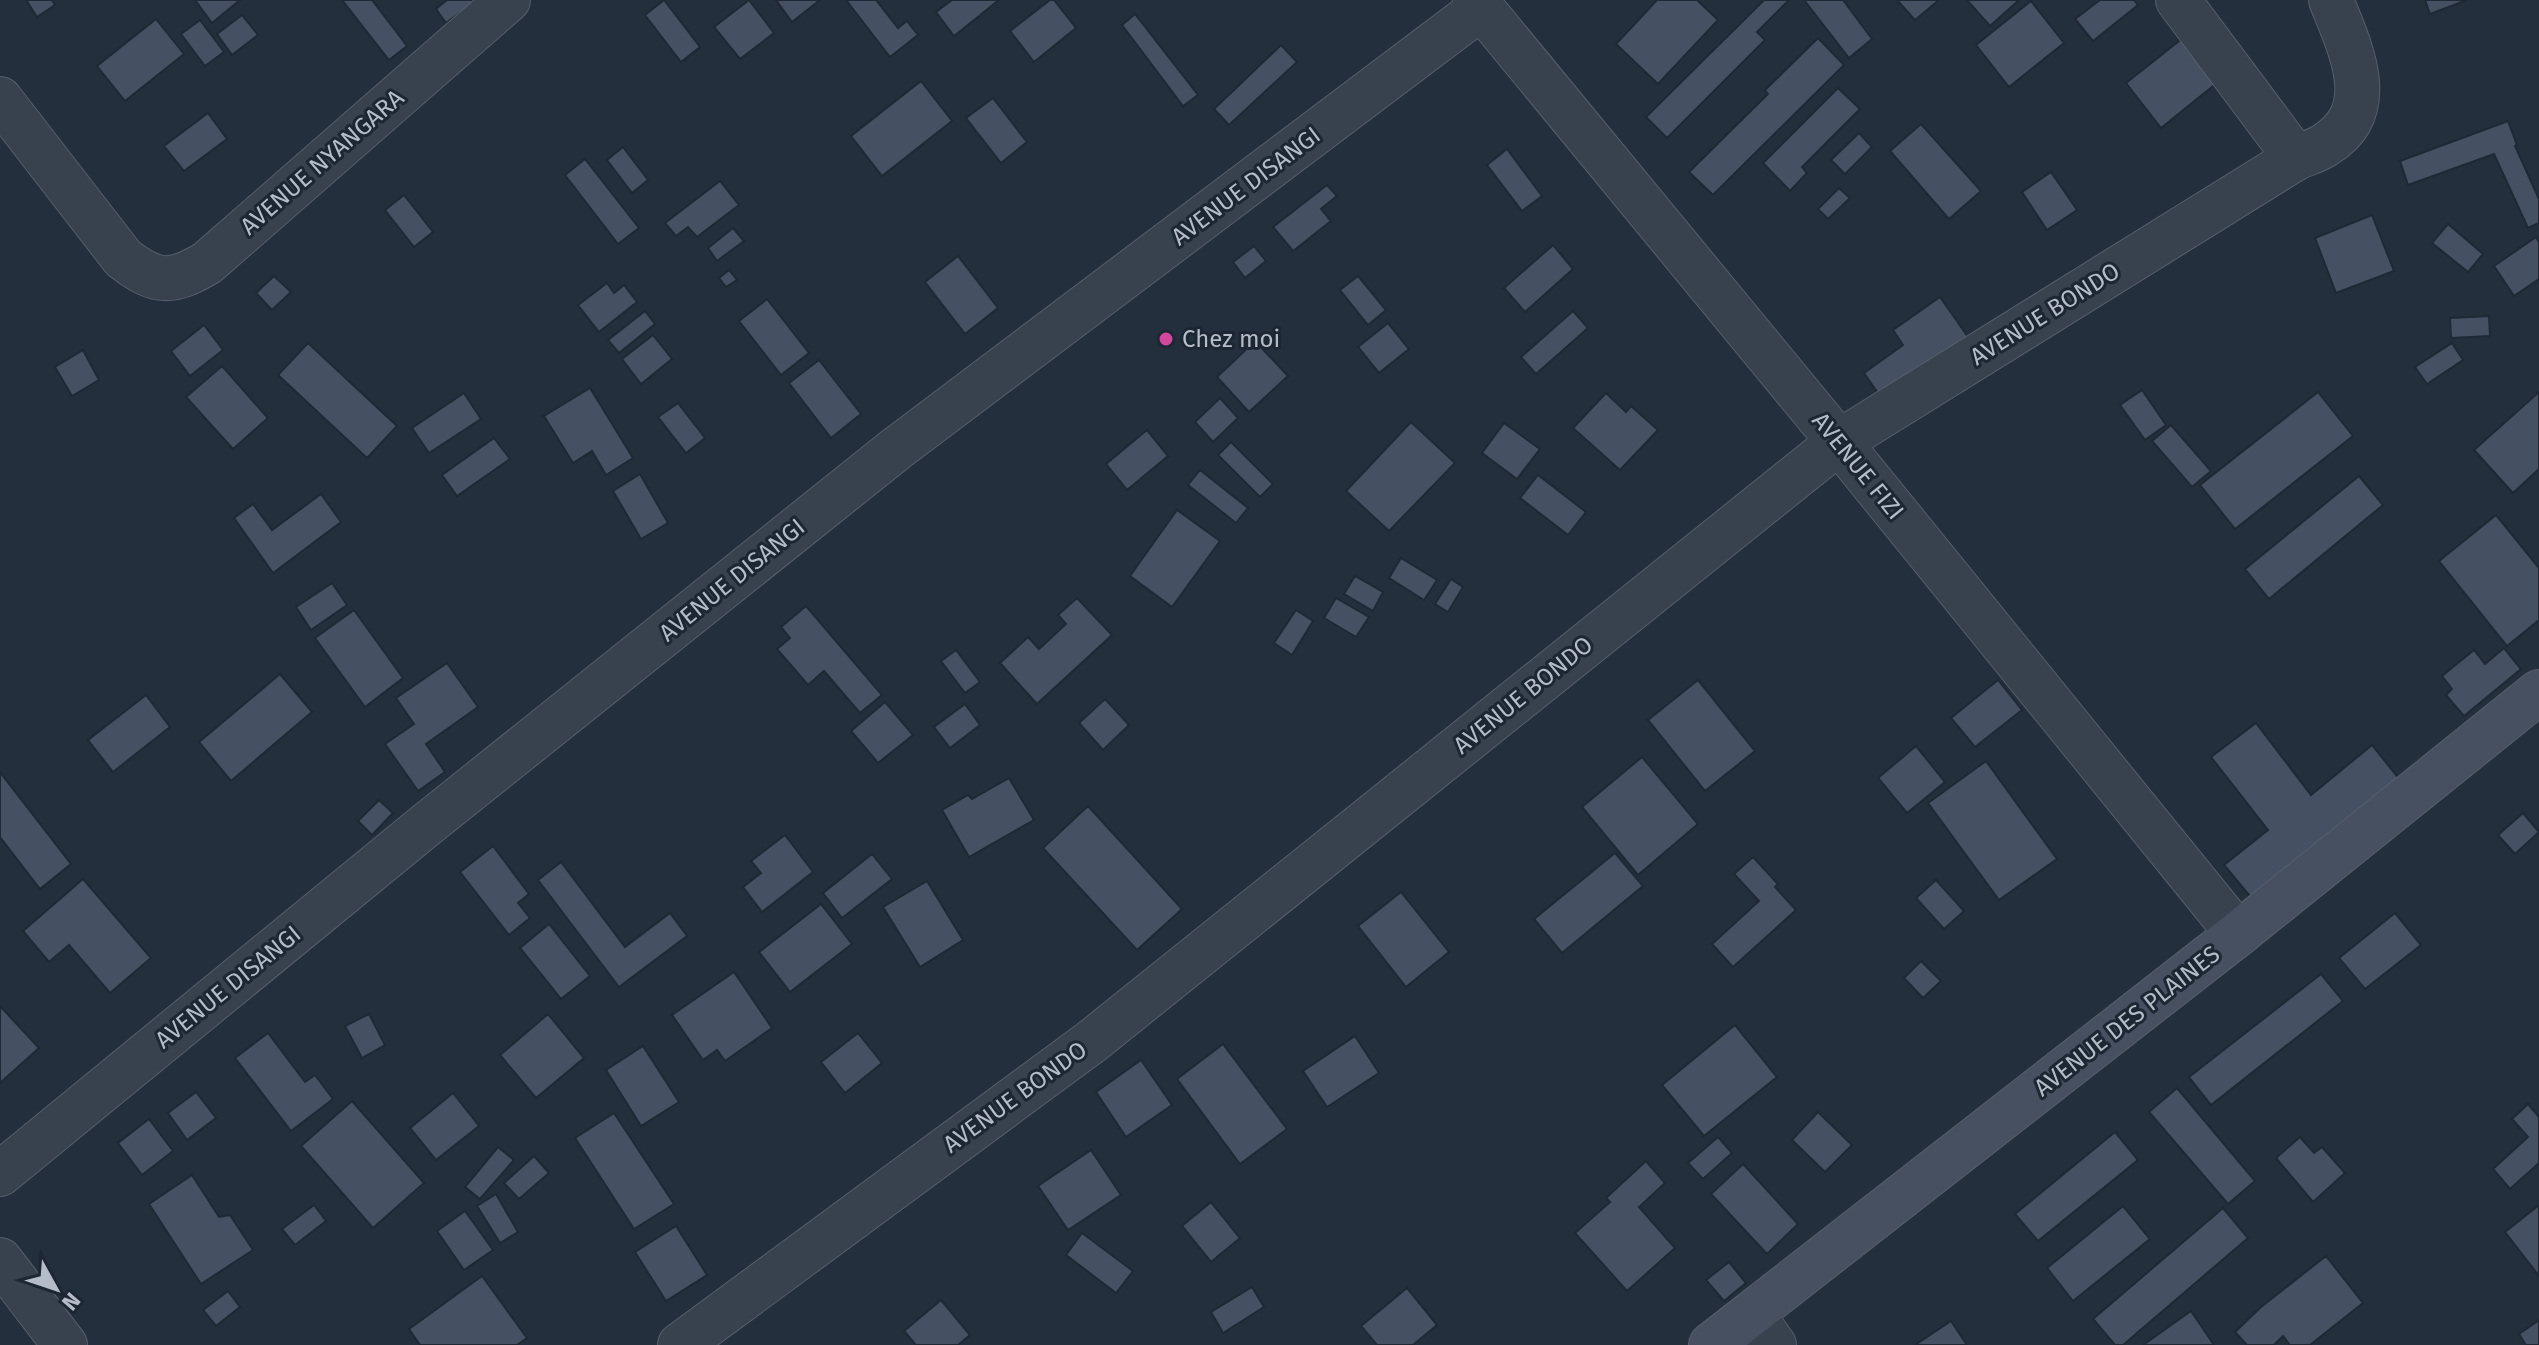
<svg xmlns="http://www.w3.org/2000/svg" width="2539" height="1345" font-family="'Fira Sans',sans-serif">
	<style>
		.building { fill: #455162; stroke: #1f2835; stroke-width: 2 }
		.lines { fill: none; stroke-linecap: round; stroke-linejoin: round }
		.street-casing { stroke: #565f6c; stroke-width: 46 }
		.secondary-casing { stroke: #565f6c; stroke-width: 46 }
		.street { stroke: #38414e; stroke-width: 44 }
		.secondary { stroke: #465061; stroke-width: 44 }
		.hotel-dot { fill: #d1479c; stroke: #1d2633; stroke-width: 3 }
		.labels { text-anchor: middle; stroke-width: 6; stroke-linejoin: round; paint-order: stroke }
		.street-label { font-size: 24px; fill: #b4bcc9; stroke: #1d2633 }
		.poi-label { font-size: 24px; fill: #b4bcc9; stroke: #1d2633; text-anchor: start }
	</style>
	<rect width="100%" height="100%" fill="#242f3e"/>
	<g class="building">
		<path d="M26,0h26l3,5 -18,12z"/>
		<path d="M195,0h45l-28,23z"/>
		<path d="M342,0h30l35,46 -18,14z"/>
		<path d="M447,0h30l-31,23 -10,-14z"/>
		<path d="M664,0l36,47 -19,15 -36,-47z"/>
		<path d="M749,0l25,33 -34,26 -26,-32z"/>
		<path d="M776,0h44l-28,22z"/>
		<path d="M846,0h30l22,28 9,-7 11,14 -28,22z"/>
		<path d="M952,0h47l-45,36 -18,-24z"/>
		<path d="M1050,0h4l22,28 -42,34 -24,-31z"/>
		<path d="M1657,0h40l21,20 -60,64 -42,-40z"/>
		<path d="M1764,0h25l-32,32 8,8 -98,98 -21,-21z"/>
		<path d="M1804,0h39l29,39 -23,19z"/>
		<path d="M1897,0h42l-24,20z"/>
		<path d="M1967,0h52l-29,26z"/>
		<path d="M2100,0h34l4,5 -45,36 -18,-22z"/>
		<path d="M2425,0h42l-37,14z"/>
		<path d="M2031,1l33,42 -55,44 -33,-42z"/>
		<path d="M1135,14l63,81 -15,11 -61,-81z"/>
		<path d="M242,15l16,20 -26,20 -15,-21z"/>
		<path d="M156,19l28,35 -59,47 -28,-35z"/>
		<path d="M200,20l24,32 -19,14 -24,-32z"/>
		<path d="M2188,34l35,44 -62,50 -35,-45z"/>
		<path d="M1818,38l26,27 -131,130 -24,-23 79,-78 -3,-4z"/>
		<path d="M1281,45l16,17 -68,63 -15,-16z"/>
		<path d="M921,81l31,40 -70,55 -31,-40z"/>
		<path d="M1838,88l22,21 -58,58 5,6 -17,18 -27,-28z"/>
		<path d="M993,98l34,44 -26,21 -35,-45z"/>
		<path d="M208,113l19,26 -43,32 -20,-25z"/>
		<path d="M2508,121l9,24 -2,1 24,53v24l-11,5 -34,-74 -86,31 -8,-24z"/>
		<path d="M1921,124l60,67 -32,28 -59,-68z"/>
		<path d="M1859,133l13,14 -27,27 -14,-14z"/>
		<path d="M623,147l25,33 -16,13 -25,-33z"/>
		<path d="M1507,149l35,47 -20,15 -35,-46z"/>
		<path d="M585,159l54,69 -21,16 -53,-69z"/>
		<path d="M2051,172l26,38 -30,20 -25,-38z"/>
		<path d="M720,181l19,24 -42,32 -9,-10 -12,9 -11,-13z"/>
		<path d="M1327,185l10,11 -16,13 10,12 -38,30 -20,-24z"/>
		<path d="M1839,188l11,10 -22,21 -10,-10z"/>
		<path d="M404,195l29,37 -19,15 -29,-37z"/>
		<path d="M2372,215l22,56 -58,22 -21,-55z"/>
		<path d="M2448,224l35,30 -15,18 -36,-29z"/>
		<path d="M733,228l11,13 -27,20 -9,-13z"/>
		<path d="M2536,237l3,5v37l-25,17 -20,-30z"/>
		<path d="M1553,245l20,24 -48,43 -21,-24z"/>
		<path d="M1254,246l12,15 -21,17 -12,-16z"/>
		<path d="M958,256l40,52 -33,26 -40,-52z"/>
		<path d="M729,270l8,10 -11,7 -7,-9z"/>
		<path d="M274,276l17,16 -19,18 -16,-17z"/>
		<path d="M1358,276l28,34 -18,15 -28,-35z"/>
		<path d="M607,283l7,10 10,-8 13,17 -38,30 -21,-27z"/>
		<path d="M1940,297l28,40 -86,62 -18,-26 39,-28 -10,-15z"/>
		<path d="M767,299l42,54 -28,22 -42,-54z"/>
		<path d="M645,311l10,13 -36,29 -11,-13z"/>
		<path d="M1573,311l15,17 -52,46 -15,-17z"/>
		<path d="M2489,316l1,20 -39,2 -1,-20z"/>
		<path d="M1388,323l21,26 -30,24 -21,-26z"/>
		<path d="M204,325l19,25 -33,26 -19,-25z"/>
		<path d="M653,335l19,24 -31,25 -19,-25z"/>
		<path d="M1255,341l33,35 -39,36 -32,-35z"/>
		<path d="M308,343l89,83 -30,32 -89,-83z"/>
		<path d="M2452,343l11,17 -36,24 -12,-17z"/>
		<path d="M83,350l16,30 -27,16 -17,-29z"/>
		<path d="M819,360l42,54 -30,24 -42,-55z"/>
		<path d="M222,366l46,52 -35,31 -47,-52z"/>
		<path d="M590,388l43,70 -27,17 -14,-24 -19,12 -29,-47z"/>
		<path d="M2142,390l24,35 -21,15 -25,-35z"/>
		<path d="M2318,392l35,44 -118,93 -35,-44z"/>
		<path d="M2539,392v77l-26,24 -39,-43z"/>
		<path d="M464,393l17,26 -52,34 -17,-25z"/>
		<path d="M1606,393l20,19 5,-6 27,24 -38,40 -47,-42z"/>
		<path d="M1220,398l18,20 -25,24 -18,-20z"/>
		<path d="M678,403l27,35 -19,15 -28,-36z"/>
		<path d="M1411,422l44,41 -66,68 -43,-40z"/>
		<path d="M1504,423l36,26 -23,30 -35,-26z"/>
		<path d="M2171,425l40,46 -19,16 -40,-46z"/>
		<path d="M1147,430l21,26 -41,34 -21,-26z"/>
		<path d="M494,438l16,21 -53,37 -15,-21z"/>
		<path d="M1231,442l42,42 -13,13 -42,-42z"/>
		<path d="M1200,470l48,38 -12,15 -48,-38z"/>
		<path d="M640,474l28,49 -27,16 -28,-48z"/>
		<path d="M1538,475l48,37 -18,23 -48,-37z"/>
		<path d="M2359,476l24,29 -114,94 -24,-30z"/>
		<path d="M321,494l20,28 -68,51 -39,-55 19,-14 19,26z"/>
		<path d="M1177,510l43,31 -48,66 -42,-31z"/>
		<path d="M2496,515l43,53v52l-32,26 -68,-85z"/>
		<path d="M1401,558l36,22 -13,20 -35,-22z"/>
		<path d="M1355,576l28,16 -10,19 -29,-17z"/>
		<path d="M1451,579l12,8 -15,25 -13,-8z"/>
		<path d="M332,583l15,22 -36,25 -15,-23z"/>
		<path d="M1077,598l35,37 -75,69 -37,-41 28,-26 11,12 27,-25 -8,-9z"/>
		<path d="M1336,598l33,19 -13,20 -32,-19z"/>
		<path d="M806,606l76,89 -22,18 -36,-42 -16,14 -31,-36 13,-11 -9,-11z"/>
		<path d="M354,610l49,68 -38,29 -50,-69z"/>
		<path d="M1296,610l17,11 -21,34 -18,-12z"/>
		<path d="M2504,648l17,21 -57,47 -18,-21 6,-6 -10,-13 32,-26 11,14z"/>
		<path d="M956,650l24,32 -15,11 -24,-32z"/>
		<path d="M447,663l31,44 -52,37 19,28 -27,19 -33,-47 29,-20 -18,-26z"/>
		<path d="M280,674l32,38 -81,69 -32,-39z"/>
		<path d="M1698,680l57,71 -50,40 -57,-71z"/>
		<path d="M1998,680l24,30 -47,37 -24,-29z"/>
		<path d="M146,695l24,32 -57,45 -25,-32z"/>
		<path d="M1105,699l24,26 -26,25 -24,-27z"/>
		<path d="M885,702l28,33 -35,28 -27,-32z"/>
		<path d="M965,704l15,21 -30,23 -16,-21z"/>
		<path d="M2256,723l55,72 61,-50 28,35 -146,121 -30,-36 44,-35 -57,-73z"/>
		<path d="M1916,746l29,36 -38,31 -29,-35z"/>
		<path d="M1642,757l56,67 -60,51 -56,-68z"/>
		<path d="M1986,761l71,98 -58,41 -71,-97z"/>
		<path d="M0,772l71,92 -31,25 -40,-52z"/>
		<path d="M1009,778l25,42 -65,37 -27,-47 26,-15 4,4z"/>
		<path d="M379,800l14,13 -21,22 -14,-14z"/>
		<path d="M1088,806l94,103 -45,41 -94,-102z"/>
		<path d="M2523,813l16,19 -24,22 -17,-19z"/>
		<path d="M785,835l28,37 -51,40 -19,-25 18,-14 -10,-12z"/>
		<path d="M493,846l36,48 -11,9 12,15 -21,17 -49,-63z"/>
		<path d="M1615,853l28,33 -81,67 -28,-34z"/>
		<path d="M872,854l20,25 -50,39 -19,-25z"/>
		<path d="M1753,857l25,27 -3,3 21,23 -63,57 -21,-23 47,-43 -25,-27z"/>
		<path d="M561,862l64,85 45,-34 17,23 -68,51 -81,-107z"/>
		<path d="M83,879l68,79 -41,35 -41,-48 -20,17 -26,-31z"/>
		<path d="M1936,880l28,31 -20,18 -28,-31z"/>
		<path d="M927,881l36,59 -43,27 -37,-60z"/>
		<path d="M1401,892l48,60 -43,35 -48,-61z"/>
		<path d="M821,904l31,40 -62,48 -31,-40z"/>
		<path d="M2395,913l26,32 -56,44 -26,-31z"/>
		<path d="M549,924l41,52 -29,23 -41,-51z"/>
		<path d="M1921,961l20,20 -18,17 -19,-20z"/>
		<path d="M734,972l38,56 -47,33 -8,-11 -14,10 -31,-45z"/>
		<path d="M2321,974l22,27 -132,104 -22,-28z"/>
		<path d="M0,1006l39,42 -39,35z"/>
		<path d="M369,1014l16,31 -23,13 -17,-32z"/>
		<path d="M548,1014l36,44 -48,40 -36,-43z"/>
		<path d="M1735,1025l42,52 -73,59 -42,-51z"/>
		<path d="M268,1033l37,49 10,-7 18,24 -42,32 -56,-73z"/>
		<path d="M858,1033l24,30 -37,30 -24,-31z"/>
		<path d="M1355,1036l24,37 -52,34 -24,-36z"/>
		<path d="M1223,1044l64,85 -47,35 -63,-85z"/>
		<path d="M643,1046l36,56 -38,24 -35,-56z"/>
		<path d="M1141,1060l31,45 -46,32 -30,-45z"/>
		<path d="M2177,1088l78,93 -27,23 -79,-92z"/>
		<path d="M196,1092l20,26 -29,22 -19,-27z"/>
		<path d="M453,1093l26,33 -43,34 -26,-32z"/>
		<path d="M352,1101l72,82 -51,45 -72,-82z"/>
		<path d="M2528,1104l11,13v46l-29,26 -17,-20 35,-32 -16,-18z"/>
		<path d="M1818,1112l34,33 -27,27 -33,-32z"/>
		<path d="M614,1113l60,91 -40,25 -59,-91z"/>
		<path d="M149,1119l24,32 -31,24 -24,-32z"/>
		<path d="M2115,1132l23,28 -100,81 -23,-27z"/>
		<path d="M1718,1137l14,16 -29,26 -15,-16z"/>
		<path d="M2300,1137l14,16 8,-6 23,26 -32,29 -37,-44z"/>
		<path d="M498,1147l16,13 -34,39 -15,-12z"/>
		<path d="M1091,1150l30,45 -53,35 -30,-44z"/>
		<path d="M534,1156l15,17 -30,26 -15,-16z"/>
		<path d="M1646,1161l19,22 -26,24 36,41 -48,43 -52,-58 35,-31 -4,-4z"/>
		<path d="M1743,1164l55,60 -31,30 -56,-60z"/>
		<path d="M192,1175l27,42 11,-2 23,35 -52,34 -52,-80z"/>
		<path d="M496,1194l22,38 -18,11 -23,-37z"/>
		<path d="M1211,1202l29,36 -29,24 -29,-36z"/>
		<path d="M314,1205l12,16 -31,24 -13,-16z"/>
		<path d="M2539,1205v71l-34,-44z"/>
		<path d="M2123,1206l27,33 -77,62 -26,-33z"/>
		<path d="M2223,1208l25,30 -125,107h-8l-22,-26z"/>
		<path d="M465,1211l28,39 -29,20 -27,-39z"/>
		<path d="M676,1226l31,49 -41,26 -31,-49z"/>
		<path d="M1082,1233l51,38 -17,22 -50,-38z"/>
		<path d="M2326,1256l37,47 -53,42h-20l-7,-9 -9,9h-27l-12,-13 26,-25z"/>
		<path d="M1729,1262l17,21 -22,18 -18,-21z"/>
		<path d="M482,1276l45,62 -10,7h-97l-11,-16z"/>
		<path d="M1252,1287l12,20 -41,26 -12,-21z"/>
		<path d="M1407,1288l30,37 -24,20h-36l-16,-19z"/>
		<path d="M228,1291l12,16 -24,19 -13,-16z"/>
		<path d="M941,1300l29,35 -12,10h-42l-12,-14z"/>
		<path d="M2191,1311l23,34h-71z"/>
		<path d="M2539,1320v25h-13l-7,-11z"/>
		<path d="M1951,1321l16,24h-52z"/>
	</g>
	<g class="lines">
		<g class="street-casing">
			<g id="street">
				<path d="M1475,0l364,442 399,492"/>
				<path d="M2178,0l118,158"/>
				<path d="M0,99l123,159c33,26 49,26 84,5l301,-263"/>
				<path d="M0,1174l426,-349 470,-376 585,-441"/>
				<path d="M0,1260l65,85"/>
				<path d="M1752,1314l22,31"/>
				<path d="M680,1345l411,-303 748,-600 457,-284c9,-4 20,-7 29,-13 57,-35 25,-97 6,-145"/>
			</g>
		</g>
		<g class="secondary-casing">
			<path id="secondary" d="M1711,1345l527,-411 301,-242"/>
		</g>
		<use href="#street" class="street"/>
		<use href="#secondary" class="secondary"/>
	</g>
	<circle class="hotel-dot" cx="1166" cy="339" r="8"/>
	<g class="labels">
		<g class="street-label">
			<text transform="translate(322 162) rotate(-41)" y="8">AVENUE NYANGARA</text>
			<text transform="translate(1246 186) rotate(-37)" y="8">AVENUE DISANGI</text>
			<text transform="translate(2045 314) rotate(-32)" y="8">AVENUE BONDO</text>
			<text transform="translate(1858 466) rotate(51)" y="8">AVENUE FIZI</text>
			<text transform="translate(732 580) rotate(-39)" y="8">AVENUE DISANGI</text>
			<text transform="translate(1523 695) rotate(-39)" y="8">AVENUE BONDO</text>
			<text transform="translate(228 987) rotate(-39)" y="8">AVENUE DISANGI</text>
			<text transform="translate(2127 1021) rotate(-38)" y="8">AVENUE DES PLAINES</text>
			<text transform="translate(1015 1097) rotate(-36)" y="8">AVENUE BONDO</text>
		</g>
		<g class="poi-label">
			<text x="1182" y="347">Chez moi</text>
		</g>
	</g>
	<g transform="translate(56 1289) rotate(130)" stroke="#1d2633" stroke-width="6" paint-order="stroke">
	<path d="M0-6L14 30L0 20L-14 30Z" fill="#b4bcc9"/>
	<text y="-12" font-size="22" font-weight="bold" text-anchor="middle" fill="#b4bcc9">N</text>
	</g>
</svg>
